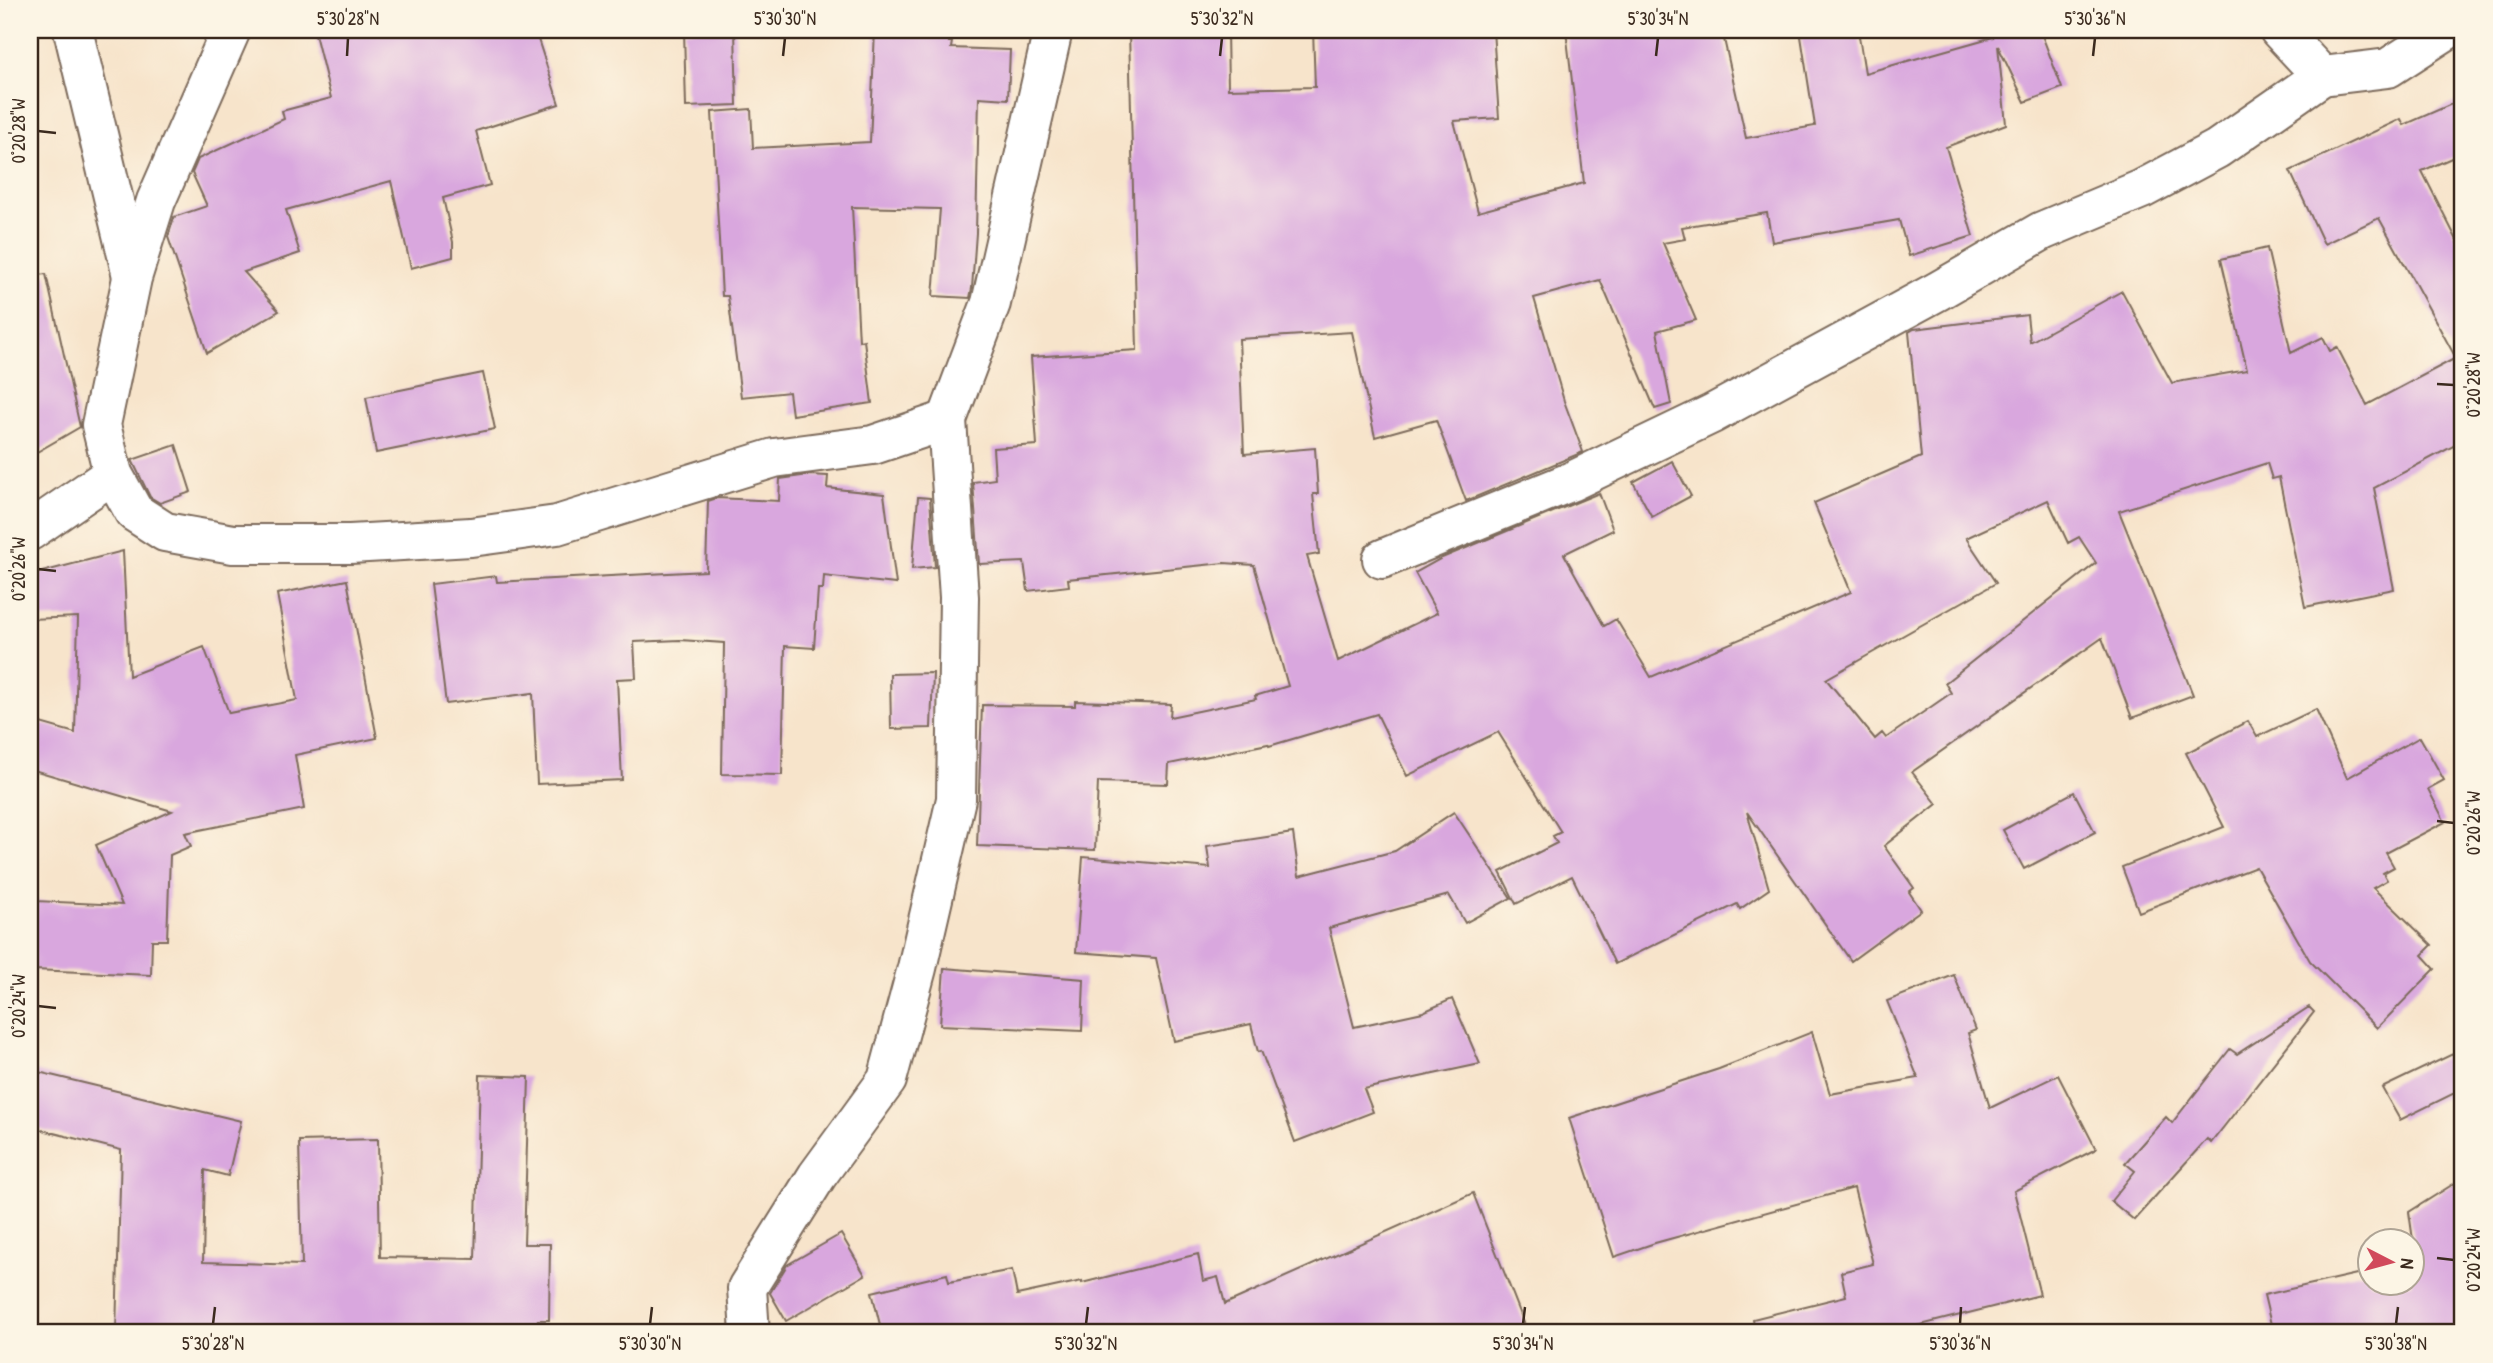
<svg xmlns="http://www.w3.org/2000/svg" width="2493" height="1363" font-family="'Patrick Hand',sans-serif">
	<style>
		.building { fill: #d9a7de; fill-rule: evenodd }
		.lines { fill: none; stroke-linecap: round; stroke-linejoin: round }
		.minor-casing { stroke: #7d6b5b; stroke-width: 42 }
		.minor { stroke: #fff; stroke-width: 38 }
		.ticks { fill: none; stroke: #3b2a1e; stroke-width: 2.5 }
		.neatline { fill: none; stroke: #3b2a1e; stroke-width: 2.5 }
		.ticks-label { font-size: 18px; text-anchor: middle; fill: #3b2a1e }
	</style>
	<rect width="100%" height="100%" fill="#fcf5e5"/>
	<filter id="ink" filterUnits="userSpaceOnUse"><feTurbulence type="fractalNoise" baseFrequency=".0143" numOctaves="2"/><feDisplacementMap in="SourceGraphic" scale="14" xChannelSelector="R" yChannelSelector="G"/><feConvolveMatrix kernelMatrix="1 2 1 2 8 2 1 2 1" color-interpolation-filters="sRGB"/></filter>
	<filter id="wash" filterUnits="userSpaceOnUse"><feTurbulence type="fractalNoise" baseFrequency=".00686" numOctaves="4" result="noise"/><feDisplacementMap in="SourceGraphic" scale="28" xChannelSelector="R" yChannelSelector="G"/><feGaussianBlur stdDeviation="1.57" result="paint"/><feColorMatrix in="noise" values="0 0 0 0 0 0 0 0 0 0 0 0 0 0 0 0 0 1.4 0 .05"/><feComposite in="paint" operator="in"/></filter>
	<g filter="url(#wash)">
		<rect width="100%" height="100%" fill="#f7e4cb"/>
		<g id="blocks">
			<g class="building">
				<path d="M314,30h221l24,74 -83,27 14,54 -47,13 10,44v15l-42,11 -20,-87 -105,29 14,43 -56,19 35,39 -72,42 -39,-116 6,-20 33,-11 -15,-33 6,-14 86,-40 -2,-8 49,-13z"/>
				<path d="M684,30h51l2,75 -51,2z"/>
				<path d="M875,30h76l-2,12h3l-1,6 59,2 -2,49 -29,-2 -3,136 -4,55 -2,10 -37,-2 7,-87 -88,-2 7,134 5,-1 8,63 -80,12 -3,-23 -48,5 -13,-101h-6l-10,-184 39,-3 2,39 117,-6z"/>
				<path d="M1129,30h98l1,59 87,-2 -2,-57h180l6,88 -45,3 24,91 106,-29 -18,-153h156l24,108 69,-12 -15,-96h58l7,43 128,-36 -3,-7h50l22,58 -37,14 -27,-56 8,78 -60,23 27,89 -64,20 -10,-36 -127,22 -5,-29 -85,14 3,12 -22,4 33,77 -39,11 14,73 -16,5 -55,-129 -66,18 30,103 19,51 -117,49 -30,-81 -61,17 -23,-105 -113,7 5,115 71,-6 3,46h-5l6,60 -12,2 31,105 99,-48 -22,-40 27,-15 157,-65 14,37 -49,24 40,72 12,-7 35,58 200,-85 -37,-89 107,-46 -12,-125 5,-3 113,-14 3,27 92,-51 50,92 75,-13 -26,-111 46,-11 24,105 32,-16 7,14 7,-4 30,58 89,-47 -77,-140 -55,26 -34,-73 111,-52 3,6 59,-26v54l-41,18 41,81v189l-89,47 20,101 -89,18 -26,-130 -7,2 -5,-16 -148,48 74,184 -61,23 -30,-80 -190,134 25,32 -53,42 30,42 -5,4 12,18 -70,51 -104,-149 22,77 -29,20 -3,-5 -122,60 -43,-88 -56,28 -16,-32 57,-29 -4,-7 8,-4 -63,-100 -91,44 -30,-62 -108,32 -1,-2 -99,20 -1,20 -70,-2 -3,68 -118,-4 5,-141 93,1v-5l96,3 -1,13 86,-18 -1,-3 33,-10 -34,-121 -30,-2 -156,16 1,7 -41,5 -4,-29 -45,2 -6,-82 22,-3 -2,-31 44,-3 -6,-88 106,-7zM2048,500l20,43 11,-6 17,26 -151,120 6,10 -65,45 -4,-5 -7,6 -49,-60 170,-96 -30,-45z"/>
				<path d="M46,274l34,153 -50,29v-180z"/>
				<path d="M483,373l12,56 -119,24 -10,-56z"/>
				<path d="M176,445l15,47 -31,11 -10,-6 -18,-37z"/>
				<path d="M1672,461l19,35 -39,21 -19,-35z"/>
				<path d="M809,475l19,1 -1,12 57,6 12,90 -72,-8 -1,13h-5l-4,59 -29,-2 -3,129 -60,-1 2,-131 -44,-3 -46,2 2,36 -19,1 5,101 -85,4 -4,-91 -87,11 -15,-120 65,-8 1,6 209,-11 2,-70 9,-3 62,3 1,-22z"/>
				<path d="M918,497l12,1 5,69 -23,2z"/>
				<path d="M123,551l6,125 75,-29 25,66 68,-13 -20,-106 70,-14 30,158 -82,17 9,54 -119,24 6,13 -21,9 -3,85h-15l-1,35 -117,-5 2,-69 86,4 -26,-60 76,-34 -142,-42v-49l45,13 3,-116 -48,2v-44z"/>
				<path d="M933,673l-2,55 -40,1 -1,-55z"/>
				<path d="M2316,709l31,69 73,-41 24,43 -16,9 17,33 -59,31 8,14 -11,6 4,7 -14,8 59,57 -10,10 13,14 -58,59 -67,-67 -54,-94 -117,45 -17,-45 102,-40 -38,-74 62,-32 9,16z"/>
				<path d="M2074,792l21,40 -71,37 -21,-39z"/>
				<path d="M1454,812l57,86 -46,25 -16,-28 -120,33 25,99 69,-15 29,-13 28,65 -116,25 9,23 -78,30 -34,-91 -3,1 -7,-28 -77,17 -18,-83 -80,-6 7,-95 127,11 -3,-22 86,-13 6,43 96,-25z"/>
				<path d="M944,968l140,11 -2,52 -142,-6z"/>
				<path d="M1954,975l22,55 -8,3 22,75 68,-33 38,74 -82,42 26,104 -151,38h-134l-2,-14 93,-23 -5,-24 32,-8 -19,-76 -199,55 -41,14 -45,-139 150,-49 93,-37 18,62 88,-16 -31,-77z"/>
				<path d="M2309,1007l5,5 -103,131 -4,-4 -73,81 -23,-19 24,-30 -10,-8 41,-46 6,6 58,-74 7,5z"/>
				<path d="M2463,1049v40l-63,31 -18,-32z"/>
				<path d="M30,1070l211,51 -13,55 -23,-6 -2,92 99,3 -3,-124 79,-2 2,118 95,2 5,-184 49,2 -5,167h26l-1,76h-11l3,13h-425l5,-183 -91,-23z"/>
				<path d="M2463,1178v155h-190l-9,-38 106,-24v12h42v-21l4,-1 -7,-49z"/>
				<path d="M1473,1193l55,140h-646l-10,-41 75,-18 2,8 63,-12 5,25 65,-14v2l116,-29 5,27 15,-4 7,27z"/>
				<path d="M841,1234l24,41 -79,46 -16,-28 17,-28z"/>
			</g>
		</g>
	</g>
	<g filter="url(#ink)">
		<use href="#blocks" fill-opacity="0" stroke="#7d6b5b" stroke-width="2"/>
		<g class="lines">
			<g class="minor-casing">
				<g id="minor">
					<path d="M73,30l59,246"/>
					<path d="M231,30l-75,171 -24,77 -31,147 12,49 21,38 31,20 68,12h117l121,-7 86,-12 217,-67 99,-13 74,-25"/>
					<path d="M2279,30l43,46 66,-8 59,-38"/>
					<path d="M30,531l83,-57"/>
					<path d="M1382,559l188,-77 142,-68 226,-123 104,-60 100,-42 75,-40 105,-73"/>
					<path d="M750,1333l-3,-45 70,-112 70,-96 30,-112 39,-169 3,-202 -12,-177 44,-117 62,-273"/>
				</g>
			</g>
			<use href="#minor" class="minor"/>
		</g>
	</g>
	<path class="ticks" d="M347,56l1,-18M783,56l2,-18M1220,56l2,-18M1656,56l2,-18M2093,56l2,-18M38,131l18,2M2437,384l17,1M38,569l18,2M2437,821l17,2M38,1006l18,2M2437,1258l17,2M213,1324l2,-17M650,1324l2,-17M1086,1324l2,-17M1523,1324l2,-17M1960,1324l1,-17M2396,1324l2,-17"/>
	<rect width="2493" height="1363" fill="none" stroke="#fcf5e5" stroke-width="77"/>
	<g transform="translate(2391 1262) rotate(96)"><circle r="33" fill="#fcf5e5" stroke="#afa495" stroke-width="2"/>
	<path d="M0-5L12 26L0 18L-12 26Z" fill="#d1495b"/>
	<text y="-10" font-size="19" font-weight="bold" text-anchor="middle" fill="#3b2a1e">N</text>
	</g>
	<rect x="38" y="38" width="2416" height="1286" class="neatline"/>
	<g class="ticks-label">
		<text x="348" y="25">5°30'28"N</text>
		<text x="785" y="25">5°30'30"N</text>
		<text x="1222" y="25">5°30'32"N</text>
		<text x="1658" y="25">5°30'34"N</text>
		<text x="2095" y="25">5°30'36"N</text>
		<text transform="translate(19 131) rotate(-90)" y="6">0°20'28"W</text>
		<text transform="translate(2474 385) rotate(-90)" y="6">0°20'28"W</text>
		<text transform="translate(19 569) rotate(-90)" y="6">0°20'26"W</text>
		<text transform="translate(2474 823) rotate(-90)" y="6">0°20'26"W</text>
		<text transform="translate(19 1006) rotate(-90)" y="6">0°20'24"W</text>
		<text transform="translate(2474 1260) rotate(-90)" y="6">0°20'24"W</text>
		<text x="213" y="1350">5°30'28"N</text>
		<text x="650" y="1350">5°30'30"N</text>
		<text x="1086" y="1350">5°30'32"N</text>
		<text x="1523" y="1350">5°30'34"N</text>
		<text x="1960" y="1350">5°30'36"N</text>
		<text x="2396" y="1350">5°30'38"N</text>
	</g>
</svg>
